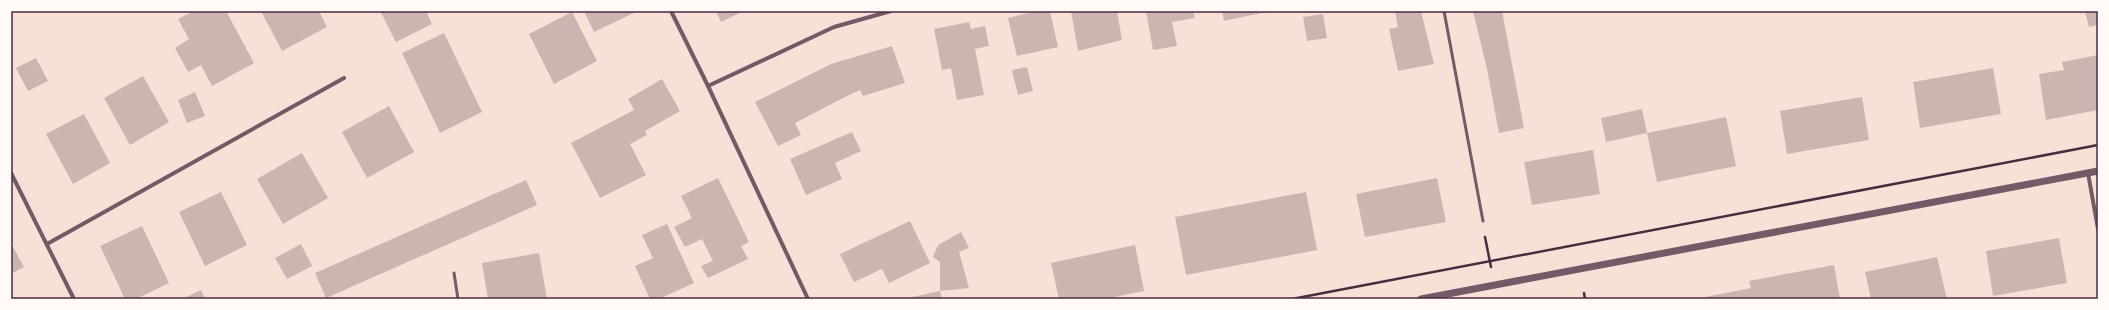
<svg xmlns="http://www.w3.org/2000/svg" width="2109" height="310" font-family="'Alegreya Sans',sans-serif">
	<style>
		.building { fill: #ccb4b1 }
		.lines { fill: none; stroke-linecap: round; stroke-linejoin: round }
		.path { stroke: #4a2c40; stroke-width: 2.5 }
		.service { stroke: #755966; stroke-width: 3 }
		.minor { stroke: #755966; stroke-width: 4 }
		.tertiary { stroke: #755966; stroke-width: 7 }
		.neatline { fill: none; stroke: #4a2c40; stroke-width: 1.5 }
	</style>
	<rect width="100%" height="100%" fill="#f7e1d7"/>
	<g class="building">
		<path d="M194,11h32l28,52 -42,23 -11,-21 -13,7 -13,-24 14,-9 -11,-20z"/>
		<path d="M261,11h58l8,16 -45,24z"/>
		<path d="M380,11h46l6,13 -36,18z"/>
		<path d="M584,11h54l-44,21z"/>
		<path d="M716,11h28l-23,11z"/>
		<path d="M1037,11h13l8,36 -41,9 -9,-38z"/>
		<path d="M1071,11h46l5,29 -44,11z"/>
		<path d="M1146,11h47l2,7 -23,4 5,24 -24,4z"/>
		<path d="M1222,11h44v1l-42,9z"/>
		<path d="M1395,11h26l13,53 -36,7 -9,-42 9,-2z"/>
		<path d="M1473,11h29l22,117 -25,5 -12,-64z"/>
		<path d="M2085,11h13v14l-9,2z"/>
		<path d="M572,12l25,49 -43,23 -25,-50z"/>
		<path d="M1323,14l4,24 -20,3 -4,-24z"/>
		<path d="M969,22l2,7 14,-3 4,20 -14,3 9,46 -27,5 -6,-32 -9,2 -8,-41z"/>
		<path d="M444,33l38,79 -42,21 -38,-80z"/>
		<path d="M892,46l13,37 -42,13 -3,-6 -13,6 -52,27 6,12 -23,11 -23,-44 76,-38z"/>
		<path d="M2098,55v55l-52,10 -7,-46 25,-4 -2,-8z"/>
		<path d="M36,58l12,23 -20,10 -12,-23z"/>
		<path d="M1027,67l6,24 -15,4 -6,-25z"/>
		<path d="M1993,68l8,46 -81,14 -7,-46z"/>
		<path d="M143,76l26,46 -39,23 -26,-47z"/>
		<path d="M662,79l18,32 -35,20 2,4 -17,9 16,31 -46,23 -29,-55 63,-33 -6,-11z"/>
		<path d="M195,92l10,24 -18,7 -9,-23z"/>
		<path d="M1862,97l7,43 -82,14 -7,-43z"/>
		<path d="M389,106l25,46 -47,26 -25,-46z"/>
		<path d="M1642,109l5,24 -41,9 -5,-24z"/>
		<path d="M84,114l26,49 -37,21 -27,-50z"/>
		<path d="M1726,117l10,49 -79,16 -10,-49z"/>
		<path d="M852,132l9,19 -26,12 7,16 -36,16 -16,-36z"/>
		<path d="M1593,150l7,44 -68,11 -8,-43z"/>
		<path d="M302,153l26,45 -45,26 -26,-45z"/>
		<path d="M718,178l31,64 -8,4 7,13 -40,19 -7,-12 12,-5 -11,-22 -17,8 -11,-20 18,-9 -11,-22z"/>
		<path d="M1437,178l9,44 -81,15 -9,-43z"/>
		<path d="M526,180l11,25 -211,93 -11,-25z"/>
		<path d="M221,192l26,53 -42,21 -26,-54z"/>
		<path d="M1306,192l11,58 -131,25 -11,-58z"/>
		<path d="M910,221l20,42 -41,20 -7,-14 -28,13 -14,-28z"/>
		<path d="M667,224l27,59 -35,16h-9l-15,-33 18,-8 -11,-23z"/>
		<path d="M142,226l27,57 -33,16h-11l-25,-53z"/>
		<path d="M961,232l8,16 -10,4 10,36 -29,3 2,8h-39l37,-8v-29l-7,-5 5,-12z"/>
		<path d="M2059,238l8,45 -74,13 -7,-45z"/>
		<path d="M11,243l13,24 -13,7z"/>
		<path d="M301,244l11,22 -25,13 -12,-21z"/>
		<path d="M1135,245l9,46 -39,8h-46l-8,-36z"/>
		<path d="M539,253l8,46h-59l-6,-36z"/>
		<path d="M1937,257l10,42h-76l-6,-27z"/>
		<path d="M1834,265l6,34h-145l56,-11 -2,-7z"/>
		<path d="M201,290l4,9h-20l-1,-1z"/>
	</g>
	<g class="lines">
		<g class="path">
			<path d="M1485,237l6,30"/>
			<path d="M1584,293l1,6"/>
			<path d="M1292,299l806,-154"/>
		</g>
		<g class="service">
			<path d="M1444,11l39,210"/>
			<path d="M454,273l4,26"/>
		</g>
		<g class="minor">
			<path d="M671,11l37,75 100,213"/>
			<path d="M708,86l126,-59 57,-16"/>
			<path d="M11,173l63,126"/>
			<path d="M2088,173l10,56"/>
			<path d="M47,244l297,-166"/>
		</g>
		<path class="tertiary" d="M1421,299l677,-128"/>
	</g>
	<rect width="2109" height="310" fill="none" stroke="#fffaf5" stroke-width="24"/>
	<rect x="12" y="12" width="2085" height="286" class="neatline"/>
</svg>
